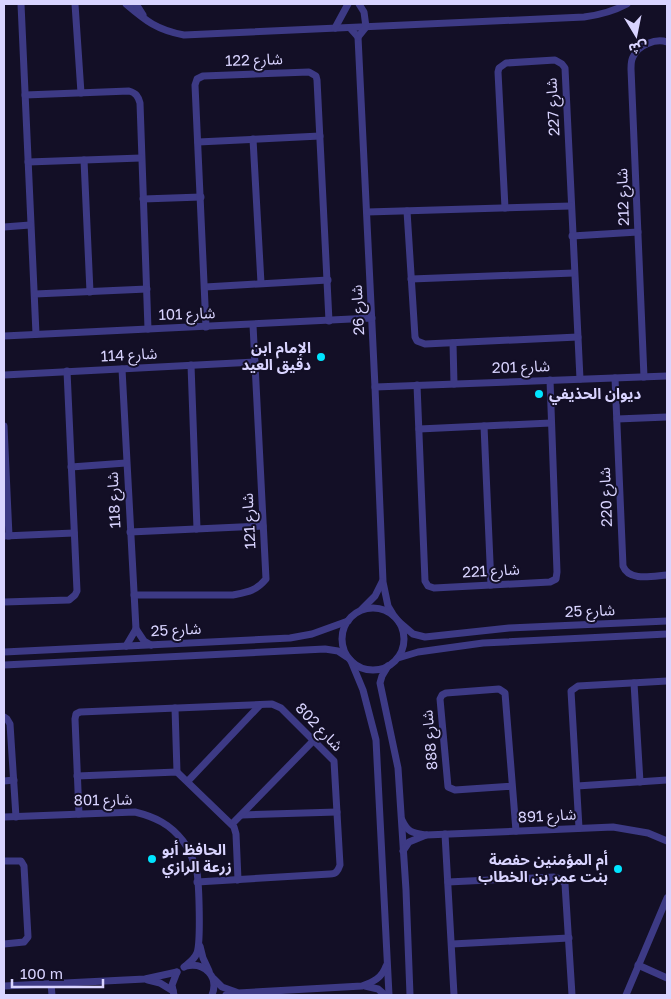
<svg xmlns="http://www.w3.org/2000/svg" width="671" height="999" font-family="'Golos Text','Noto Sans Arabic',sans-serif">
	<style>
		.lines { fill: none; stroke-linecap: round; stroke-linejoin: round }
		.minor { stroke: #3d3a85; stroke-width: 7 }
		.poi-dot { fill: #00e5ff; stroke: #130f26; stroke-width: 2 }
		.labels { text-anchor: middle; stroke-width: 4; stroke-linejoin: round; paint-order: stroke }
		.street-label { font-size: 15px; fill: #d9d4ff; stroke: #130f26 }
		.poi-label { font-size: 15px; font-weight: bold; fill: #d9d4ff; stroke: #130f26; text-anchor: end }
	</style>
	<rect width="100%" height="100%" fill="#130f26"/>
	<g class="lines">
		<g class="minor">
			<path d="M21,4l15,330"/>
			<path d="M75,4l6,89"/>
			<path d="M126,4c20,17 31,26 58,31l400,-18c16,-2 28,-5 43,-13"/>
			<path d="M136,4l7,11"/>
			<path d="M335,28l13,-24"/>
			<path d="M350,28l8,9 17,350 8,195 5,24 6,10"/>
			<path d="M358,37l8,-10 -2,-15 -5,-8"/>
			<path d="M25,95l104,-4c7,2 9,5 11,12l8,226"/>
			<path d="M253,139l8,144"/>
			<path d="M198,142l122,-6"/>
			<path d="M84,160l6,132"/>
			<path d="M28,162l113,-4"/>
			<path d="M143,199l58,-2"/>
			<path d="M505,208l-7,-136 1,-4 7,-5 49,-3 7,4 3,4 15,311"/>
			<path d="M407,211l8,126 2,4 8,3 153,-7"/>
			<path d="M367,212l204,-6"/>
			<path d="M4,227l26,-2"/>
			<path d="M572,236l66,-4"/>
			<path d="M411,279l163,-6"/>
			<path d="M205,287l123,-7"/>
			<path d="M35,294l112,-5"/>
			<path d="M206,327l-11,-242 2,-6 6,-3 106,-4 7,4 1,4 12,241"/>
			<path d="M4,336l368,-18"/>
			<path d="M453,343l1,41"/>
			<path d="M191,365l6,164"/>
			<path d="M122,369l14,260 -10,17"/>
			<path d="M4,375l251,-13"/>
			<path d="M644,377l-13,-308c0,-3 0,-9 2,-12 5,-12 23,-19 34,-15"/>
			<path d="M615,378l8,188c6,16 30,10 44,9"/>
			<path d="M417,385l8,196 3,5 6,2 116,-6 6,-3 1,-7 -7,-192"/>
			<path d="M375,387l292,-11"/>
			<path d="M617,419l50,-2"/>
			<path d="M4,426l5,110"/>
			<path d="M484,426l7,159"/>
			<path d="M419,429l132,-6"/>
			<path d="M71,467l55,-4"/>
			<path d="M130,532l133,-6"/>
			<path d="M4,536l70,-3"/>
			<path d="M134,595h99c15,-3 23,-4 33,-16l-13,-254"/>
			<path d="M4,602l65,-2 6,-5 2,-4 -10,-220"/>
			<circle cx="373" cy="639" r="31"/>
			<path d="M362,609l13,-13 7,-14"/>
			<path d="M399,622l14,12 12,3 84,-9 158,-7"/>
			<path d="M136,629l8,12 7,4"/>
			<path d="M4,652l286,-14 22,-4 36,-13"/>
			<path d="M398,658l20,-6 65,-9 184,-9"/>
			<path d="M351,661l12,29 13,50 13,255"/>
			<path d="M4,665l321,-16 13,2 9,6"/>
			<path d="M388,666l-6,10 -2,7 18,85 8,122 4,105"/>
			<path d="M634,683l6,99"/>
			<path d="M175,708l2,64"/>
			<path d="M4,717l3,2 3,5 6,93"/>
			<path d="M77,776l100,-4 57,55 2,7 2,46"/>
			<path d="M4,781l10,-1"/>
			<path d="M188,781l72,-76"/>
			<path d="M512,786l-57,4 -7,-3 -8,-88 2,-4 4,-2 53,-4 6,4 11,138"/>
			<path d="M577,786l90,-6"/>
			<path d="M79,814l-4,-95 1,-5 4,-2 192,-8 9,4 53,53 6,104c-2,6 -4,9 -10,9l-133,8"/>
			<path d="M242,815l95,-3"/>
			<path d="M4,817l131,-5c20,5 35,12 48,29 7,9 11,21 14,31 2,14 4,69 0,81 -3,7 -8,10 -13,14"/>
			<path d="M402,820c6,13 11,13 24,15l187,-8 35,6 19,8"/>
			<path d="M232,824l82,-84"/>
			<path d="M579,828l-8,-137 7,-5 89,-5"/>
			<path d="M445,834l9,161"/>
			<path d="M403,851l6,-9 17,-7"/>
			<path d="M4,861h17l3,5 4,71 -4,5 -20,2"/>
			<path d="M448,882l106,-5 7,2 4,5 7,111"/>
			<path d="M452,944l117,-6"/>
			<path d="M200,946l3,12 6,13"/>
			<path d="M638,965l29,13"/>
			<path d="M186,966c19,-4 33,11 26,29"/>
			<path d="M214,979l8,8 14,5"/>
			<path d="M148,980l12,3 13,8"/>
			<path d="M51,984l1,11"/>
			<path d="M4,986l141,-7 32,-7"/>
			<path d="M365,986l13,3 7,6"/>
			<path d="M174,995l-2,-10 5,-13"/>
			<path d="M226,995l12,-2 124,-7c11,-4 20,-8 24,-20"/>
			<path d="M626,995l41,-97"/>
		</g>
	</g>
	<g class="poi-dot">
		<circle cx="321" cy="357" r="5"/>
		<circle cx="539" cy="394" r="5"/>
		<circle cx="152" cy="859" r="5"/>
		<circle cx="618" cy="869" r="5"/>
	</g>
	<g class="labels">
		<g class="street-label">
			<text transform="translate(254 60) rotate(-2)" y="5">شارع 122</text>
			<text transform="translate(553 107) rotate(-93)" y="5">شارع 227</text>
			<text transform="translate(623 197) rotate(-92)" y="5">شارع 212</text>
			<text transform="translate(358 310) rotate(-93)" y="5">شارع 26</text>
			<text transform="translate(187 314) rotate(-2)" y="5">شارع 101</text>
			<text transform="translate(129 355) rotate(-3)" y="5">شارع 114</text>
			<text transform="translate(521 367) rotate(-2)" y="5">شارع 201</text>
			<text transform="translate(606 497) rotate(-92)" y="5">شارع 220</text>
			<text transform="translate(114 500) rotate(-93)" y="5">شارع 118</text>
			<text transform="translate(249 521) rotate(-93)" y="5">شارع 121</text>
			<text transform="translate(491 571) rotate(-3)" y="5">شارع 221</text>
			<text transform="translate(590 611) rotate(-2)" y="5">شارع 25</text>
			<text transform="translate(176 630) rotate(-3)" y="5">شارع 25</text>
			<text transform="translate(319 727) rotate(46)" y="5">شارع 802</text>
			<text transform="translate(430 740) rotate(-95)" y="5">شارع 888</text>
			<text transform="translate(103 800) rotate(-1)" y="5">شارع 801</text>
			<text transform="translate(547 816) rotate(-3)" y="5">شارع 891</text>
		</g>
		<g class="poi-label">
			<text x="311" y="353">الإمام ابن<tspan x="311" dy="17">دقيق العيد</tspan></text>
			<text x="549" y="399" text-anchor="start">ديوان الحذيفي</text>
			<text x="162" y="855" text-anchor="start">الحافظ أبو<tspan x="162" dy="17">زرعة الرازي</tspan></text>
			<text x="608" y="865">أم المؤمنين حفصة<tspan x="608" dy="17">بنت عمر بن الخطاب</tspan></text>
		</g>
	</g>
	<rect width="671" height="999" fill="none" stroke="#d9d4ff" stroke-width="10"/>
	<g transform="translate(636 35) rotate(170)" stroke="#130f26" stroke-width="4" paint-order="stroke">
	<path d="M0-4L9 19L0 12L-9 19Z" fill="#d9d4ff"/>
	<text y="-8" font-size="14" font-weight="bold" text-anchor="middle" fill="#d9d4ff">ش</text>
	</g>
	<path d="M12 979v8h91v-8" fill="none" stroke="#d9d4ff" stroke-width="2.5"/>
	<text x="20" y="979" font-size="15" fill="#d9d4ff" stroke="#130f26" stroke-width="4" paint-order="stroke">100 m</text>
</svg>
